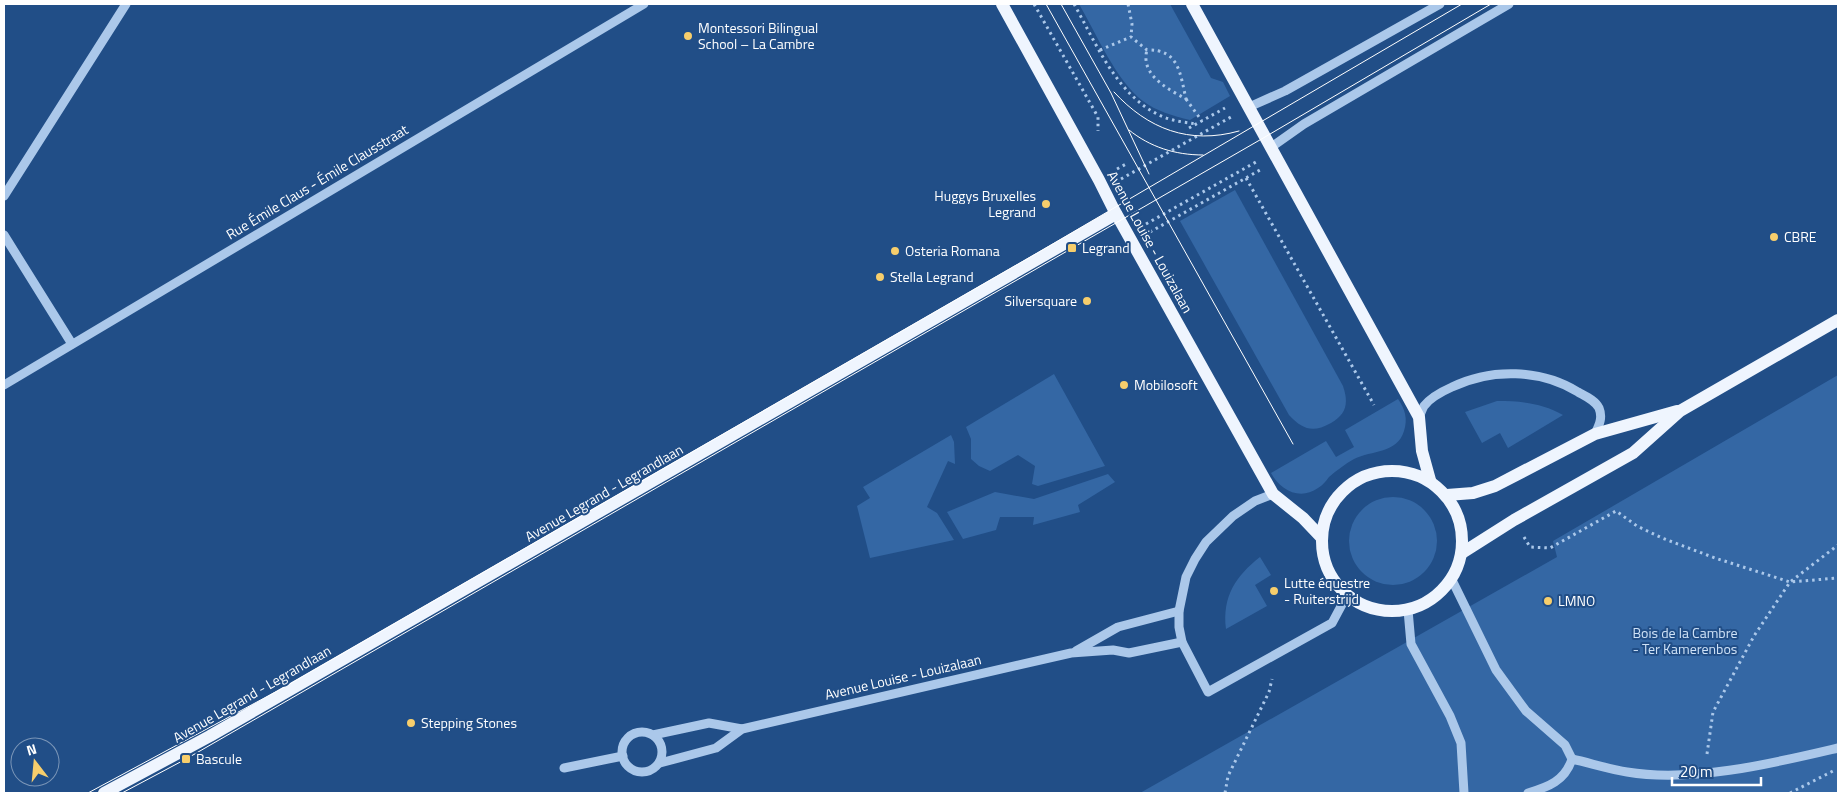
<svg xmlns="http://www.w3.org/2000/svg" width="1842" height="797" font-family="'Titillium Web',sans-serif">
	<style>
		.green { fill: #3467a4 }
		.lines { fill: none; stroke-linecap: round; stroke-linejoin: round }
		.path { stroke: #abc8ea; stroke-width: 3; stroke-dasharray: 2.5 4; stroke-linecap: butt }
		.minor { stroke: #abc8ea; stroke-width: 9 }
		.major { stroke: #eff5fe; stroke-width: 12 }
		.tram { stroke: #fff; stroke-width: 1 }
		.poi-dot { fill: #f7ce6c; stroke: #214e87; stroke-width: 2 }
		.labels { text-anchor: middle; stroke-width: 4; stroke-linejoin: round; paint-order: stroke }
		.poi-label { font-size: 14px; fill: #fff; stroke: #214e87; text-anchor: start }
		.street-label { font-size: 14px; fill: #fff; stroke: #214e87 }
		.park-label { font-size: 14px; fill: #cfe2f7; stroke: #214e87 }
	</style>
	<rect width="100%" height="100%" fill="#214e87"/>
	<g class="green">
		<path d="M1079,4h91l41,74 12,4 7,14 -40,24c-17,-4 -34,-9 -47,-19 -27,-20 -47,-68 -64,-97z"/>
		<path d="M1235,190l108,196c6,18 3,28 -12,37 -18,10 -28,7 -42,-8l-109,-194z"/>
		<path d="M1054,374l51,92 -67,20 -6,-2 3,-18 -17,-11 -28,16 -11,-5 -8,-7v-20l-5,-12z"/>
		<path d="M1838,375v418h-698l417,-236 -4,-16z"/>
		<path d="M1398,399c7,10 10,20 6,32 -7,23 -32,19 -50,28 -9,5 -18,12 -25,18 -3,4 -7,9 -11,11 -18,13 -38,2 -47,-15l55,-32 10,16 18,-10 -9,-17z"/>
		<path d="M1497,401c24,0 45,2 66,14l-55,33 -8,-15 -18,10 -17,-31z"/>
		<path d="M951,435l3,7 1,22 -7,-3 -21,46 10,6 17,27 -84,18 -13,-52 13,-8 -7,-11z"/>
		<path d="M1108,474l7,8 -37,23 2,7 -47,13 1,-8h-34l-4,13 -33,9 -16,-27 48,-20 39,7z"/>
		<circle cx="1393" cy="541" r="44"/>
		<path d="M1260,557l11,18 -16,10 12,21 -41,23c-4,-33 10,-53 34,-72z"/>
	</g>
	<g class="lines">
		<g class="path">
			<path d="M1034,4l64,113v14"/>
			<path d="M1074,4c22,39 42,90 85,111 12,6 25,7 37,9"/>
			<path d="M1128,4l4,20 -1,13"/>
			<path d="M1100,50l31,-13 16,13c32,-1 33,23 39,49 -18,-10 -46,-24 -39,-49"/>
			<path d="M1186,99l16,22"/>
			<path d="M1189,128l36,-20"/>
			<path d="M1117,169l11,-6"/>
			<path d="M1246,178l128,227"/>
			<path d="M1121,179l110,-62"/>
			<path d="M1146,224l110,-62"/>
			<path d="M1150,232l110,-62"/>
			<path d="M1524,537l6,10 20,1 66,-37 21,15 25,12 53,20 75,24 48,-4"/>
			<path d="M1707,754l6,-42 41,-76 36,-54 48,-37"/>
			<path d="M1225,793l3,-17 41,-84 3,-13"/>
			<path d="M1790,793l43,-22"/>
		</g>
		<g class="minor">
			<path d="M1249,107l36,-16 155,-87"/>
			<path d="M1270,148l34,-24 205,-120"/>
			<path d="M4,196l122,-192"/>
			<path d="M4,235l68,109"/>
			<path d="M4,385l640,-381"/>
			<path d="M1419,417c2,-3 3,-8 5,-11 6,-8 19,-15 28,-19 39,-19 89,-18 126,5 7,4 17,8 21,16 4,10 0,17 -4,26"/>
			<path d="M1273,494l-18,7 -22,15 -27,26 -11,17 -9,18 -7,34v16l3,15 26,50 124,-69 15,-28"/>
			<path d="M1452,580l44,90 30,41 39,34 7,14c-7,22 -24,28 -44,34"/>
			<path d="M1408,610l3,34 39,72 11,27 3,50"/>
			<path d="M1076,651l42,-24 61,-16"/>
			<circle cx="642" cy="752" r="20"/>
			<path d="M653,735l56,-12 33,6"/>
			<path d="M1572,759c18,4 37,10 55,13 66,11 147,-9 211,-24"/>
			<path d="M660,763l56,-15 26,-19 329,-76 42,-3 16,3 53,-11"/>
			<path d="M564,768l59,-12"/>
		</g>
		<g class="major">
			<path d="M1002,4l97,176 14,28 160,286 30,24 19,20"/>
			<path d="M1192,4l227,413 3,34 8,29"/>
			<circle cx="1392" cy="541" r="70"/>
			<path d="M1447,495l26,-2 22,-7 100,-52 82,-23"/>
			<path d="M1462,553l52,-33 119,-67 47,-42 158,-91"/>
			<path d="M104,793l106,-57 906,-522"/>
		</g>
		<g class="tram">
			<path d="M1046,4l247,440"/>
			<path d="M1061,4l50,89 38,81"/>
			<path d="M1114,92c34,37 75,53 125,39"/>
			<path d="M1129,130c21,17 46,25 74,25"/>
			<path d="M88,793l193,-104 758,-437 423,-248"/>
			<path d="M122,793l64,-34 1079,-622 226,-133"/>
		</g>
	</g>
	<g class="poi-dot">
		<circle cx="688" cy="36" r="5"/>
		<circle cx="1046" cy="204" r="5"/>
		<circle cx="1774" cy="237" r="5"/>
		<rect x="1067" y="243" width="10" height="10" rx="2.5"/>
		<circle cx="895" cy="251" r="5"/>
		<circle cx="880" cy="277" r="5"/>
		<circle cx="1087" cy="301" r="5"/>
		<circle cx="1124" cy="385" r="5"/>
		<circle cx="1274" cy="591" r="5"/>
		<circle cx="1548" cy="601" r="5"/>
		<circle cx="411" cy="723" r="5"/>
		<rect x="181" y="754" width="10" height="10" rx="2.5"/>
	</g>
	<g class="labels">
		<g class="poi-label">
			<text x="698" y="33">Montessori Bilingual<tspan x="698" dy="16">School – La Cambre</tspan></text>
			<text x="1036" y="201" text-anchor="end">Huggys Bruxelles<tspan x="1036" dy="16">Legrand</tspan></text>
			<text x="1784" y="242">CBRE</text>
			<text x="1082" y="253">Legrand</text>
			<text x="905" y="256">Osteria Romana</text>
			<text x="890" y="282">Stella Legrand</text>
			<text x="1077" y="306" text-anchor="end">Silversquare</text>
			<text x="1134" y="390">Mobilosoft</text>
			<text x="1284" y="588">Lutte équestre<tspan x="1284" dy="16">- Ruiterstrijd</tspan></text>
			<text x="1558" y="606">LMNO</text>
			<text x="421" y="728">Stepping Stones</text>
			<text x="196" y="764">Bascule</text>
		</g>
		<g class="street-label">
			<text transform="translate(317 182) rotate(-31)" y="5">Rue Émile Claus - Émile Clausstraat</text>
			<text transform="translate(1150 242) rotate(61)" y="5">Avenue Louise - Louizalaan</text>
			<text transform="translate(604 493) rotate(-30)" y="5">Avenue Legrand - Legrandlaan</text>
			<text transform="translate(903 677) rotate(-13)" y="5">Avenue Louise - Louizalaan</text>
			<text transform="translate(252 694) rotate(-30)" y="5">Avenue Legrand - Legrandlaan</text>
		</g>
		<g class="park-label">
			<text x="1685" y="638">Bois de la Cambre<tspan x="1685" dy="16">- Ter Kamerenbos</tspan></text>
		</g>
	</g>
	<rect width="1842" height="797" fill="none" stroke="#ffffff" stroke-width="10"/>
	<g transform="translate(35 762) rotate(344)"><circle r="24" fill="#214e87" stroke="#7a95b7"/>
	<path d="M0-4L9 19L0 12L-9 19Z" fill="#f7ce6c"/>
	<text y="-8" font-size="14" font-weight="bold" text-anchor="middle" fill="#ffffff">N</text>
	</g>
	<path d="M1672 777v8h89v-8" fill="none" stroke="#ffffff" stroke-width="2.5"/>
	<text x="1680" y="777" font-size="15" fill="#ffffff" stroke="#214e87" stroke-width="4" paint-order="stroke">20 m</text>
</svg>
